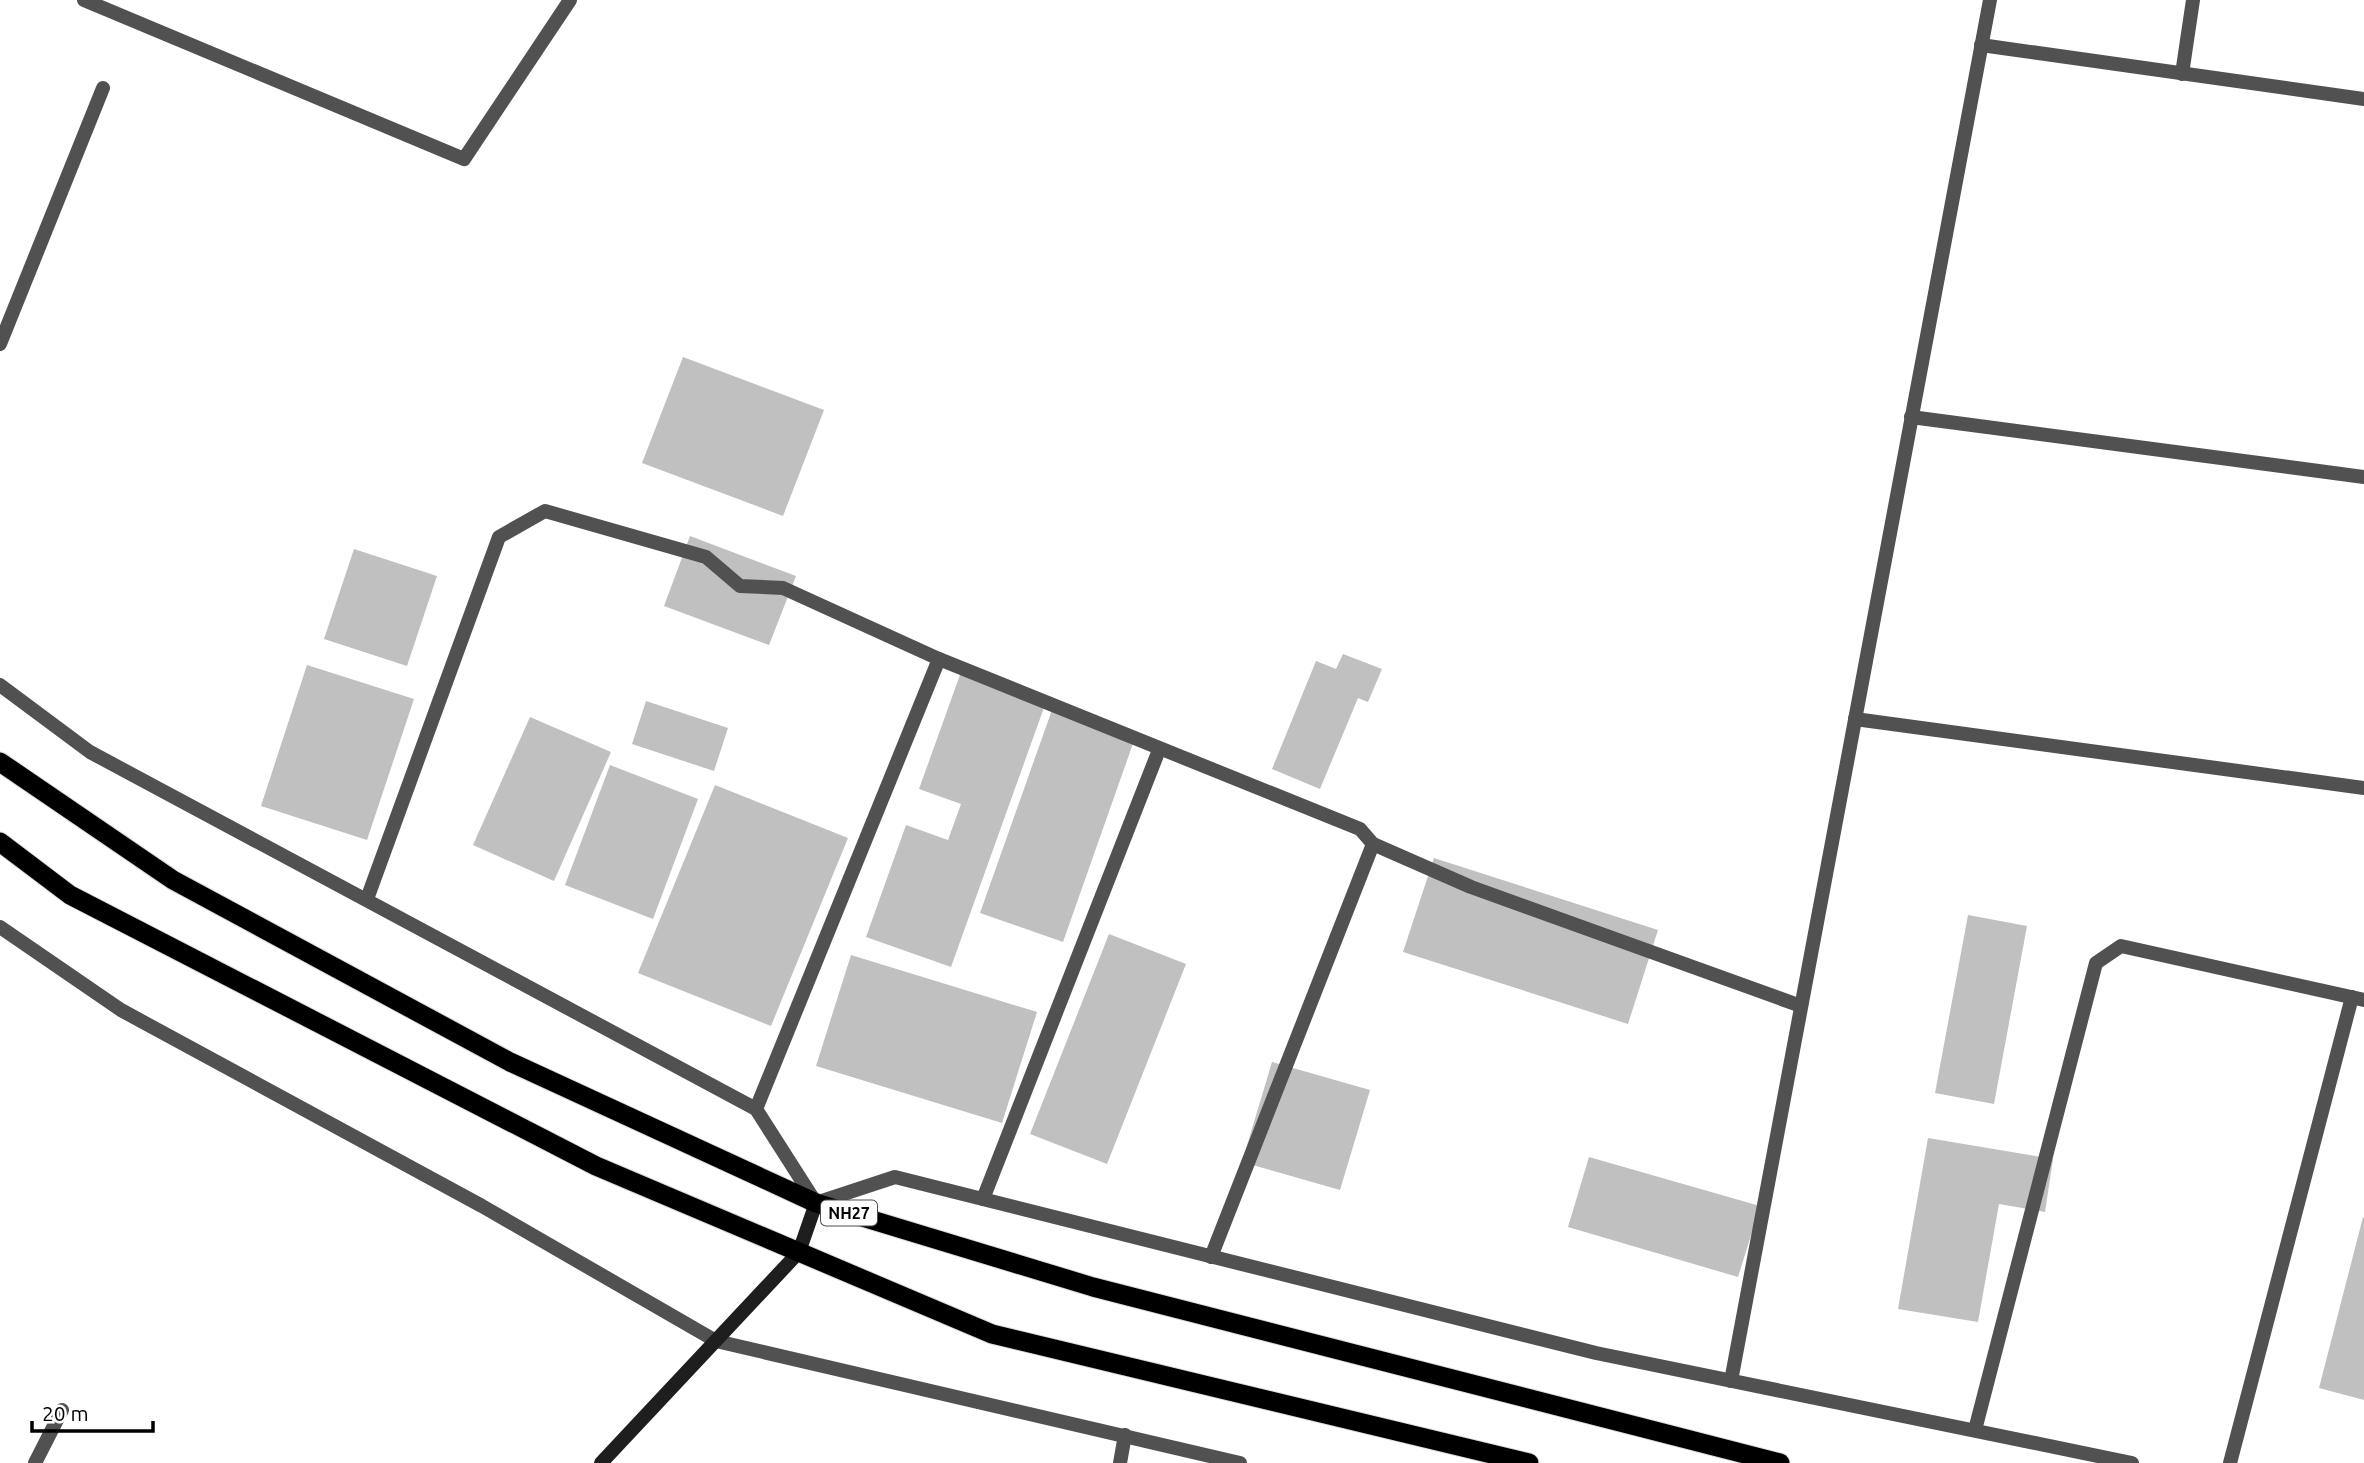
<svg xmlns="http://www.w3.org/2000/svg" width="2364" height="1463" font-family="Ubuntu,sans-serif">
	<style>
		.building { fill: #c0c0c0 }
		.lines { fill: none; stroke-linecap: round; stroke-linejoin: round }
		.trunk-casing { stroke: #dbdbdb; stroke-width: 21 }
		.minor { stroke: #515151; stroke-width: 14 }
		.tertiary { stroke: #515151; stroke-width: 14 }
		.secondary { stroke: #1e1e1e; stroke-width: 14 }
		.trunk { stroke: #000; stroke-width: 19 }
		.labels { text-anchor: middle; stroke-width: 6; stroke-linejoin: round; paint-order: stroke }
		.shield { fill: #fff; stroke: #4c4c4c; stroke-width: 2 }
		.shield-label { font-size: 16px; font-weight: bold; fill: #000 }
	</style>
	<rect width="100%" height="100%" fill="#fff"/>
	<g class="building">
		<path d="M683,357l141,53 -41,106 -141,-53z"/>
		<path d="M690,536l106,40 -27,69 -105,-39z"/>
		<path d="M354,549l83,27 -30,90 -83,-27z"/>
		<path d="M1343,654l39,15 -14,33 -10,-4 -38,91 -48,-20 44,-108 20,8z"/>
		<path d="M307,665l107,34 -47,141 -106,-34z"/>
		<path d="M961,672l85,30 -95,265 -85,-30 40,-112 42,15 13,-36 -42,-15z"/>
		<path d="M646,701l82,27 -14,43 -82,-27z"/>
		<path d="M1053,707l83,28 -73,207 -83,-29z"/>
		<path d="M530,717l81,35 -57,129 -81,-36z"/>
		<path d="M610,765l88,34 -45,120 -88,-34z"/>
		<path d="M715,785l133,53 -77,188 -133,-53z"/>
		<path d="M1434,858l224,72 -30,94 -225,-72z"/>
		<path d="M1968,915l59,11 -33,178 -59,-11z"/>
		<path d="M1109,934l77,30 -79,200 -77,-30z"/>
		<path d="M851,955l186,57 -35,111 -186,-57z"/>
		<path d="M1272,1062l98,28 -30,100 -98,-28z"/>
		<path d="M1928,1138l125,21 -8,53 -46,-8 -21,118 -80,-13z"/>
		<path d="M1589,1157l171,49 -22,71 -170,-50z"/>
		<path d="M2363,1217l1,1v182l-45,-12z"/>
	</g>
	<g class="lines">
		<g class="trunk-casing">
			<g id="trunk">
				<path d="M0,762l173,118 337,182 306,141 277,84 687,176"/>
				<path d="M0,842l70,53 526,271 396,168 537,129"/>
			</g>
		</g>
		<g class="minor">
			<path d="M84,0l380,159 106,-159"/>
			<path d="M1981,45l383,54"/>
			<path d="M2182,74l11,-74"/>
			<path d="M0,344l103,-256"/>
			<path d="M1911,417l453,60"/>
			<path d="M1855,719l509,69"/>
			<path d="M367,899l132,-362 46,-26 161,46 34,29 43,2 156,71 421,170 13,15 98,43 330,119"/>
			<path d="M756,1109l183,-450"/>
			<path d="M983,1199l176,-449"/>
			<path d="M1211,1257l162,-413"/>
			<path d="M1731,1381l259,-1381"/>
			<path d="M1975,1430l121,-467 25,-17 243,54"/>
			<path d="M35,1463l27,-53"/>
			<path d="M1120,1463l5,-28"/>
			<path d="M2230,1463l122,-466"/>
		</g>
		<g class="tertiary">
			<path d="M0,685l90,67 666,357 60,94 79,-26 701,176 536,110"/>
			<path d="M0,927l121,83 361,196 234,135 524,122"/>
		</g>
		<path class="secondary" d="M601,1463l198,-211 17,-49"/>
		<use href="#trunk" class="trunk"/>
	</g>
	<g class="labels">
		<rect class="shield" x="821" y="1200.5" width="56" height="25" rx="5"/>
		<g class="shield-label">
			<text x="849" y="1219">NH27</text>
		</g>
	</g>
	<path d="M32 1421v10h121v-10" fill="none" stroke="#000000" stroke-width="3.5"/>
	<text x="42" y="1421" font-size="21" fill="#000000" stroke="#ffffff" stroke-width="5" paint-order="stroke">20 m</text>
</svg>
